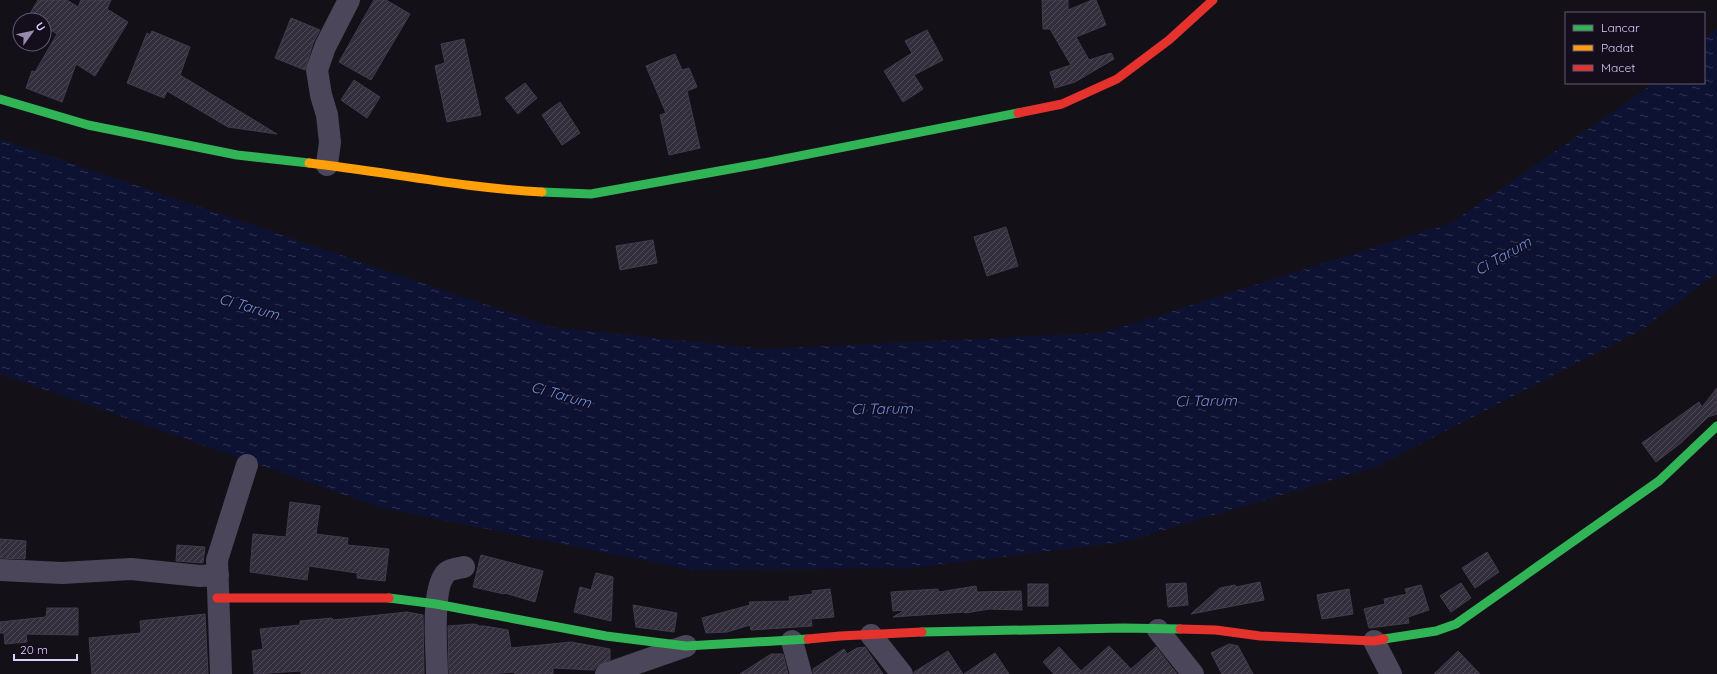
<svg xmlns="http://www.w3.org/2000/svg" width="1717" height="674" font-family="Quicksand,sans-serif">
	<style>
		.water { fill: url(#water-ripples) }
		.building { fill: url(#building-hatch); stroke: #423b4c }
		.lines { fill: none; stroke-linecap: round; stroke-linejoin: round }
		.street { stroke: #4b4659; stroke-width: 22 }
		.fast { stroke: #30b455; stroke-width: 9 }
		.slow { stroke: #ff9f0a; stroke-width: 9 }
		.jam { stroke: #e5322d; stroke-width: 9 }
		.labels { text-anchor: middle; stroke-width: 3; stroke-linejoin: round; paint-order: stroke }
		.water-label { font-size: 15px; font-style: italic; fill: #6490f1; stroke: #130d1c }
	</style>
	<defs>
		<pattern id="water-ripples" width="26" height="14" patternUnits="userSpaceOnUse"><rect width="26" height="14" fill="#0d1233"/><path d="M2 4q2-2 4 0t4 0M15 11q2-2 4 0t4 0" fill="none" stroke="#303351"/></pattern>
		<pattern id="building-hatch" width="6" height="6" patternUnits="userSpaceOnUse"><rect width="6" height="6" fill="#332e3b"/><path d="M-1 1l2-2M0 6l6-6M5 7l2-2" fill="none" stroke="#504b58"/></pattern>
	</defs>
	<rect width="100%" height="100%" fill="#141018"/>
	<path class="water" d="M1717,28v245l-74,56 -267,138 -252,75 -211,26 -221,2 -310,-62 -382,-134v-235l552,188 213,22 338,-16 348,-110 203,-140h50v-43z"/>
	<g class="building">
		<path d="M38,0h29l11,7 3,-7h30l-4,9 21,13 -33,54 -19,-12 -14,38 -36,-14 6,-17 3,1 22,-38 -13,-8v-6h-10l-6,-3z"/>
		<path d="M374,0h12l24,14 -39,66 -32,-18z"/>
		<path d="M1042,0h26v10l24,-10h4l10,25 -30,12 13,23 22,-7 3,6 -39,23 -20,6 -5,-16 21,-7 -21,-36h-7z"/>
		<path d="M291,18l29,12 -7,13 -8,27 -30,-12z"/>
		<path d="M927,30l16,30 -29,15 9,14 -20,13 -19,-31 28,-18 -7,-12z"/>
		<path d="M152,31l38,16 -10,28 97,59 -49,-7 -61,-36 -3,7 -37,-15 20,-50 3,2z"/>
		<path d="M464,39l17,76 -34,7 -12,-56 10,-3 -4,-19z"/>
		<path d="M675,54l7,16 7,-2 8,19 -10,4 13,57 -31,7 -9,-40 6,-2 -20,-47z"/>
		<path d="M354,80l26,17 -13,21 -26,-18z"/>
		<path d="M525,83l12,15 -19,16 -13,-16z"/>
		<path d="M560,102l20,31 -18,12 -20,-30z"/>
		<path d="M1006,227l12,39 -31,10 -13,-39z"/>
		<path d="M653,240l4,23 -37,7 -4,-24z"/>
		<path d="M1717,388v26l-9,3 -27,26 -25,19 -14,-19 57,-41 3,5z"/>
		<path d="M290,502l30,4 -4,28 32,4 -1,7 42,4 -4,32 -28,-3v-5l-48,-7 -2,14 -57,-8 3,-38 33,3z"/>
		<path d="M0,539l26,2 -1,18 -25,-1z"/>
		<path d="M177,545l28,2 -2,16 -27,-2z"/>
		<path d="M1487,552l12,20 -24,16 -13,-20z"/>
		<path d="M481,555l62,16 -8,31 -30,-9 -1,1 -31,-7z"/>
		<path d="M596,573l17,4 -2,44 -37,-9 6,-25 11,3z"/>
		<path d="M1260,582l4,18 -73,14 29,-26 15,-3 1,2z"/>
		<path d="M1186,583l2,22 -20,2 -2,-23z"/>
		<path d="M1461,583l10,15 -20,14 -11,-16z"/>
		<rect x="1028" y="584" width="20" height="22"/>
		<path d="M1421,585l8,25 -21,7 1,6 -40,5 -5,-19 21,-5 -1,-5 23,-5 -2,-5z"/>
		<path d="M976,586l1,6 44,-1 1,19 -33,-1 -24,4 -1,-1 -71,5 12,-7 -12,1 -2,-19 47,-3 1,3z"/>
		<path d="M830,589l4,28 -23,2 1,7 -61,4 -1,-5 -23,7 -21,1 -4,-15 48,-13 -1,-3 41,-1 -1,-4 24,-3 -1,-3z"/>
		<path d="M1349,589l4,25 -31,5 -5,-24z"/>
		<path d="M633,605l44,8 -3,19 -38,-5z"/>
		<path d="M47,608h31v27l-52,-1 1,8 -22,2 -1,-11h-4v-11l46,-5z"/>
		<path d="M407,612l16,3 1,59h-123v-3l-47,3 -2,-23 11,-2 -3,-20 40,-4v-4l32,-3 1,2z"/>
		<path d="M205,614l3,60h-116l-3,-36 52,-5 -1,-12z"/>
		<path d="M474,624l4,1v1h6l24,4 3,18 60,-6 39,7v11l-13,6 -3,4 -41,-2v6h-38l-1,-2 -25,2h-40l-1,-48z"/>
		<path d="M1229,644l9,2 15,28h-31l-11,-21z"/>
		<path d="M1109,646l22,23 25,-22 21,27h-123l-11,-12 16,-15 22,24z"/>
		<path d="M865,647l18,27h-70v-5l31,-20 3,5 10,-6z"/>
		<path d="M948,651l15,23h-49v-2z"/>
		<path d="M1458,651l22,23h-46z"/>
		<path d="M995,653l14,21h-45z"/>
		<path d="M771,654h12l5,20h-48z"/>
	</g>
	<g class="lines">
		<g class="street">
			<path d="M327,165l3,-23 -3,-27 -6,-20 -4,-25 8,-23 24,-47"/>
			<path d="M0,570l62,3 69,-4 69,7 18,-1"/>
			<path d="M1158,630l35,44"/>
			<path d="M871,635l31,39"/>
			<path d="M792,641l9,33"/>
			<path d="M1374,641l17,33"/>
			<path d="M221,674l-4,-114 30,-95"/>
			<path d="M437,674c0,-23 -7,-87 10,-102 4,-3 12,-4 17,-5"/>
			<path d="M606,674l80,-28"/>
		</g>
		<g class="fast">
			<path d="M0,99l88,26 149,30 72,8"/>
			<path d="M542,192l49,2 167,-30 260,-51"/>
			<path d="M389,598l47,6 170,32 80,10 122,-7"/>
			<path d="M922,632l201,-4 57,1"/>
			<path d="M1384,639l52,-8 20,-7 203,-143 58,-55"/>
		</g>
		<path class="slow" d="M309,163c78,9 155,25 233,29"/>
		<g class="jam">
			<path d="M1018,113l44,-9 55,-25 52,-39 44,-40"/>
			<path d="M217,598h172"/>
			<path d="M1180,629l36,1 44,6 114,5 10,-2"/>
			<path d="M808,639l32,-3 82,-4"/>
		</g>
	</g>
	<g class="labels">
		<g class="water-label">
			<text transform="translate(1503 256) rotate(-30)" y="5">Ci Tarum</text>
			<text transform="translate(249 307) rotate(16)" y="5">Ci Tarum</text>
			<text transform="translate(561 395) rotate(16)" y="5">Ci Tarum</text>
			<text transform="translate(1206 401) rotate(-1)" y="5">Ci Tarum</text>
			<text transform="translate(882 409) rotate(-1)" y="5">Ci Tarum</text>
		</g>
	</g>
	<rect x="1565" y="12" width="140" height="72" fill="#130d1c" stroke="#635a75"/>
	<rect x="1573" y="25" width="20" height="6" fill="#30b455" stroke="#635a75"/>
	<text x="1601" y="32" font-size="12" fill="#dccdfb">Lancar</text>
	<rect x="1573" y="45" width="20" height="6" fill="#ff9f0a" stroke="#635a75"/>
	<text x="1601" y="52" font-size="12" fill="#dccdfb">Padat</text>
	<rect x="1573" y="65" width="20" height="6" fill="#e5322d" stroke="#635a75"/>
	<text x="1601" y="72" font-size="12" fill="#dccdfb">Macet</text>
	<g transform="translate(32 32) rotate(57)"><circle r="19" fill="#130d1c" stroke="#635a75"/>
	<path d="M0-3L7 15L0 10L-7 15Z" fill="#968bac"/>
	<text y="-6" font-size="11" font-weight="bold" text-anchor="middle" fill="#dccdfb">U</text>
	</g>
	<path d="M14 654v6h63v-6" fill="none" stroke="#dccdfb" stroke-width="2"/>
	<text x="20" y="654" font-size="12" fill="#dccdfb" stroke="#130d1c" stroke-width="3" paint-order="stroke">20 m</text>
</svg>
